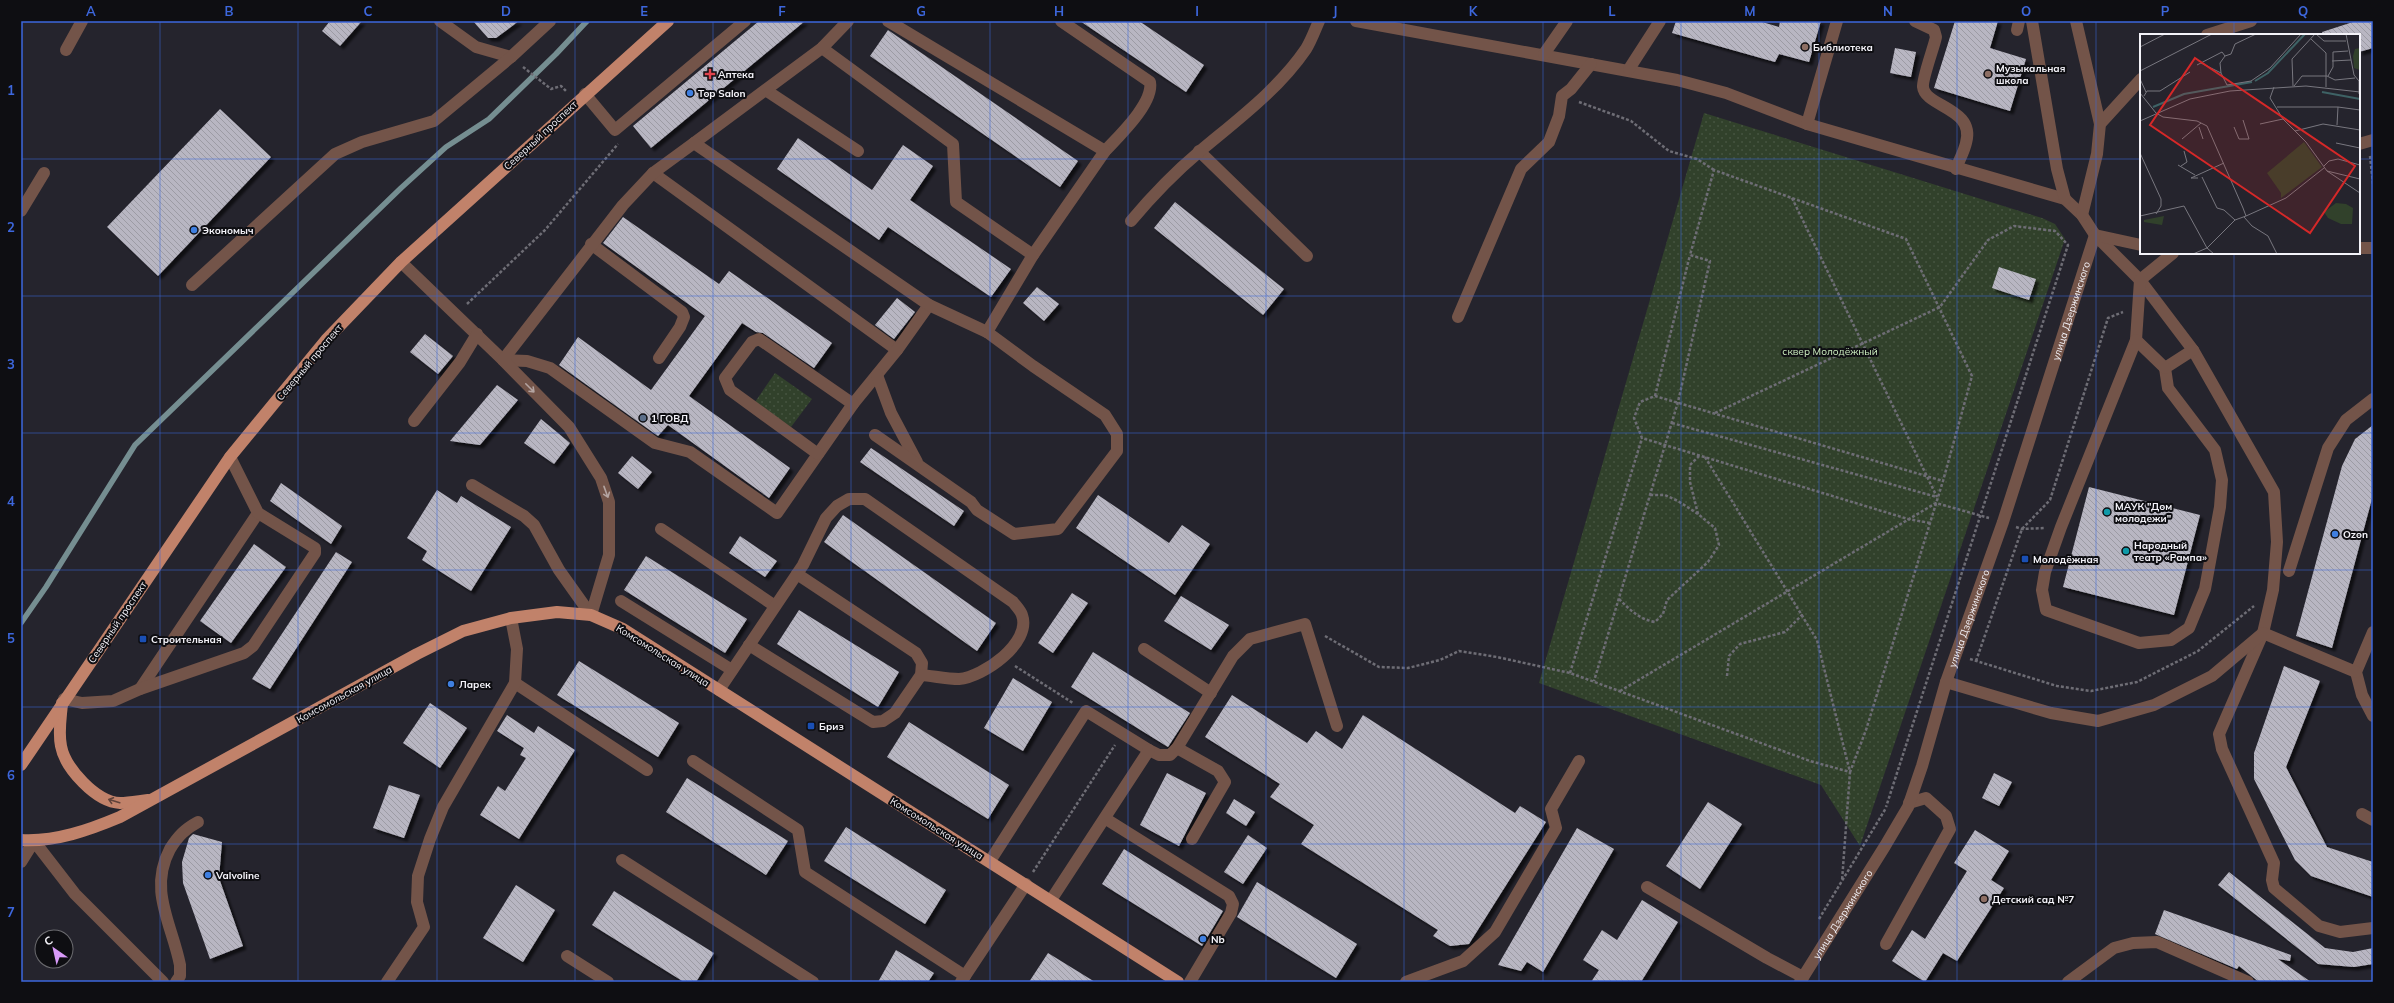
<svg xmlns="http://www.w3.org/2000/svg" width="2394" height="1003" font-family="Mulish,sans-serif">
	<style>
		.green { fill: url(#green-dots) }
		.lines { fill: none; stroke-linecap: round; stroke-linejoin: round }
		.stream { stroke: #758e91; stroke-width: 5.5 }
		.building { fill: url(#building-back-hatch); filter: url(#shadow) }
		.path { stroke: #6e6d75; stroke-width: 2.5; stroke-dasharray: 3 2; stroke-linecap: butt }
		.minor { stroke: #735449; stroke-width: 12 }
		.major { stroke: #c1826a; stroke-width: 12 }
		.oneway { stroke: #b4a4a1 }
		.oneway2 { stroke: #5f423a }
		.grid { fill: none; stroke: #3d67dd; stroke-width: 1; stroke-opacity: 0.55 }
		.education-dot { fill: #8d6e63; stroke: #0e0e12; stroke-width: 1.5 }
		.health-dot { fill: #e0444e; stroke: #0e0e12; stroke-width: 1.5 }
		.shop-dot { fill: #3f7fe0; stroke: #0e0e12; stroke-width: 1.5 }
		.service-dot { fill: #5c6f8a; stroke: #0e0e12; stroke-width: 1.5 }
		.culture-dot { fill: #0f9aa8; stroke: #0e0e12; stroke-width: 1.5 }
		.transit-dot { fill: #1a4fb4; stroke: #0e0e12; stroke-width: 1.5 }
		.labels { text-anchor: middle; stroke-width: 4; stroke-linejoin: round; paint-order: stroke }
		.poi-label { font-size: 10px; font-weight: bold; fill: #f4f3f9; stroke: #0e0e12; text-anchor: start }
		.street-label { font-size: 10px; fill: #f4f3f9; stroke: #0e0e12 }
		.park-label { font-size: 10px; fill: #cef0c1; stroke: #0e0e12 }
		.inset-river { fill: none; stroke: #3e6265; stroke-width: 2 }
		.inset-road { fill: none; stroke: #78777f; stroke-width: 1 }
		.view { fill: #d62828; fill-opacity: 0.15; stroke: #d62828; stroke-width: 2 }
		.inset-edge { fill: none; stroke: #f4f3f9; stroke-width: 2 }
		.neatline { fill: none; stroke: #3d67dd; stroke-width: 1.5 }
		.grid-label { font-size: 13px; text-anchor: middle; font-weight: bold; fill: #3d67dd }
	</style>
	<defs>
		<pattern id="green-dots" width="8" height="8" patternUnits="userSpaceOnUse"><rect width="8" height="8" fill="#31412b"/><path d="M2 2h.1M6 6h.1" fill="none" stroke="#455440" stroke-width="1.8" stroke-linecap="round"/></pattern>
		<pattern id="building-back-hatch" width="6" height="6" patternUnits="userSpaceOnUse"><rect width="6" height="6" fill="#b8b6c2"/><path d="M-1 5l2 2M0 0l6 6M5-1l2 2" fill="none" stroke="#9c9ba4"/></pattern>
		<filter id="shadow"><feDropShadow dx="3.5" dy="3.5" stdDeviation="1" flood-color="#0009"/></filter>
	</defs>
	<rect width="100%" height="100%" fill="#25242d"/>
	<g class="green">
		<path d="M1704,113l338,105 13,6 10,15 -205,607 -39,-61 -282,-102z"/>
		<path d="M775,373l37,26 -21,28 -36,-25z"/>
	</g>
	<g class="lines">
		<path class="stream" d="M21,623l25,-36 89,-142 266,-257 45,-41 43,-28 67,-65 31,-33"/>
	</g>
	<g class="building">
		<path d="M330,21h32l-22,25 -18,-15z"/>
		<path d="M473,21h46l-23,17h-8z"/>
		<path d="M759,21h46l-154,127 -18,-22z"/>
		<path d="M1080,21h59l65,44 -18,27z"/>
		<path d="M1676,21h83l20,6 1,-6h41l-12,41 -30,-8 -4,8 -103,-29z"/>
		<path d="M1955,21h43l-8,27 36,11 -16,52 -76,-23z"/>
		<path d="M2356,21h17v27l-14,4v-17h-36l-1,-3z"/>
		<path d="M888,30l190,131 -18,26 -190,-131z"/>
		<path d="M1895,48l21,4 -5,25 -21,-4z"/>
		<path d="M220,109l51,48 -113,119 -51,-49z"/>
		<path d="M798,138l74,52 31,-45 30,21 -23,34 101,69 -20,28 -103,-70 -9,13 -102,-71z"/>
		<path d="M1175,202l109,87 -21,26 -109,-87z"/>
		<path d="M623,217l96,67 10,-13 103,72 -18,25 -51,-35 -7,-1 -14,-9 -53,73 101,72 -21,30 -101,-73 -10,11 -99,-71 19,-28 73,53 54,-74 -102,-73z"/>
		<path d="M1999,267l37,12 -7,21 -37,-12z"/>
		<path d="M1037,287l22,17 -15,17 -21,-18z"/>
		<path d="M897,298l18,14 -21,27 -19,-14z"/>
		<path d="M425,334l28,22 -15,18 -28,-22z"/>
		<path d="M497,385l21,15 -38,45 -30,-4z"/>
		<path d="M541,419l29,24 -16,21 -30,-21z"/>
		<path d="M2373,425v70l-41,153 -36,-12 46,-170 13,-27z"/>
		<path d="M871,448l93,63 -10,15 -94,-64z"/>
		<path d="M632,456l20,16 -14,17 -20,-16z"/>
		<path d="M281,483l61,43 -11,18 -61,-43z"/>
		<path d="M2089,487l111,28 -26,100 -111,-28z"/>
		<path d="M437,490l20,13 4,-7 50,31 -40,64 -49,-31 5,-9 -20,-13z"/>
		<path d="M1098,495l71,48 13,-18 28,19 -35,51 -99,-67z"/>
		<path d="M843,515l153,108 -19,28 -153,-109z"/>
		<path d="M740,536l37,25 -12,16 -36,-24z"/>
		<path d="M254,544l32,23 -55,76 -31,-22z"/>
		<path d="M336,552l16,10 -82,127 -18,-10z"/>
		<path d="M646,556l101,63 -22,34 -101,-63z"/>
		<path d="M1072,593l16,10 -35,50 -15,-10z"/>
		<path d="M1181,596l48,29 -18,25 -47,-29z"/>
		<path d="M799,610l100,62 -21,35 -101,-63z"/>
		<path d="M1093,652l97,61 -22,34 -97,-60z"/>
		<path d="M579,661l100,62 -21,34 -101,-62z"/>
		<path d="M2284,666l36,15 -34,86 41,80 46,15v35l-62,-21 -16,-16 -41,-81v-26z"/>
		<path d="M1013,678l39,24 -29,49 -39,-23z"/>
		<path d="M1232,695l75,48 9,-12 26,18 21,-34 152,98 5,-7 26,16 -77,122 -19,2 -17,-10 5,-6 -137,-86 13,-19 -44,-28 10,-13 -75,-47z"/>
		<path d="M430,703l37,25 -27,40 -37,-25z"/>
		<path d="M507,715l27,18 4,-7 37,24 -56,89 -39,-24 18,-29 7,5 21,-33 -6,-3 4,-7 -27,-17z"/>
		<path d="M909,722l100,63 -21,34 -101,-62z"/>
		<path d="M1167,773l39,20 -27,53 -39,-21z"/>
		<path d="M1994,773l18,9 -13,24 -17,-8z"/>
		<path d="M687,778l101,63 -22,34 -100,-63z"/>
		<path d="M389,785l31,10 -16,43 -31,-10z"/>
		<path d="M1234,799l21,13 -9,14 -20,-13z"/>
		<path d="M1708,802l34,22 -42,65 -34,-23z"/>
		<path d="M846,827l100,63 -21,34 -101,-63z"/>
		<path d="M1577,828l37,21 -71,123 -16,-10 -6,9 -23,-6z"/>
		<path d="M1975,830l34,21 -18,29 13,8 -47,73 -14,-8 -18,29 -33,-21 20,-31 13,9 42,-68 -13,-8z"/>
		<path d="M193,834l29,8 -3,36 24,68 -33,13 -27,-76 -1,-21 7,-24z"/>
		<path d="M1248,835l19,13 -24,36 -19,-12z"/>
		<path d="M1124,849l99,62 -21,35 -100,-62z"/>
		<path d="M2229,872l96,76 28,4 20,-4v16l-19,3 -36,-3 -100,-79z"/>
		<path d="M1257,882l100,62 -21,34 -99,-61z"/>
		<path d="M516,885l39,25 -32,52 -40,-24z"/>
		<path d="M614,891l100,62 -18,29h-12l-92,-57z"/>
		<path d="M1642,900l36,22 -37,60h-50l8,-12 -16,-10 19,-30 15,10z"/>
		<path d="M2164,910l127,45 -1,6 -12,-2 33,23h-52l-20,-16 -2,3 -82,-35z"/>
		<path d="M896,950l38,23 -6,9h-50z"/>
		<path d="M1048,953l47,29h-66z"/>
	</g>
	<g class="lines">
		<g class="path">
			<path d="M523,67l28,22 10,-3 6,6"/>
			<path d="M1579,102l52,19 38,30 28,8 17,11"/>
			<path d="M2370,156l3,28"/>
			<path d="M1792,198l145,299"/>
			<path d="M467,304l78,-74 73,-86"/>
			<path d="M1655,396l35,-141"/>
			<path d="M1715,413l225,-106 48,-67 26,-14 41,5 13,14 -182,562"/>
			<path d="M1672,423l265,74"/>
			<path d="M1705,457l112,183 33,132 -8,109"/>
			<path d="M1698,514l-8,-32v-17l9,-9"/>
			<path d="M1930,523l-22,-4 -266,-81 -8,-20 6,-16 15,-6 288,85"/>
			<path d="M2016,527l6,2 23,-1"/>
			<path d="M1619,599c11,11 20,20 36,23l8,-8 4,-14 41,-38 11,-17 -4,-17 -17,-14 -20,-13 -13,-6h-15"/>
			<path d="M1325,636l54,31 29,1 32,-8 19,-9 38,6 73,16 240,88 40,11 16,-42 77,-249 29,-105 -66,-137 -192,-69 -24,85 20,6 -32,141 -84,279"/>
			<path d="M1970,659l87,27 34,5 46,-9 61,-31 56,-45"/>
			<path d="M1976,661l46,-132 28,-29 58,-182 15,-6"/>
			<path d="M1015,666l58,37"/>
			<path d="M1570,673l72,-235"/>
			<path d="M1727,676l2,-20 11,-12 45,-12 18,-18"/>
			<path d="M1620,691l316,-188 53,15"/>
			<path d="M1033,872l82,-127"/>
			<path d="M1819,919l67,-111"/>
		</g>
		<g class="minor">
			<path d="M440,21l36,26 35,10"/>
			<path d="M1061,21l89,61c4,21 -31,54 -45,69"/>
			<path d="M1356,21l321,59 49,13 81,31 258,75 17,16 13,20 45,45 53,70 81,142 3,50 -4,48 -10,43 -44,101 3,15 52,114 -2,17 2,8 45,38 21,6 33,-4"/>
			<path d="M1915,21l19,9 2,7c-2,10 -14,42 -13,50 2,20 53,21 43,56 -2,9 -7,17 -10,26"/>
			<path d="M2032,21l25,148 8,30"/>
			<path d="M2076,21l24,103"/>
			<path d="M2017,30l2,-9"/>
			<path d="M2207,35l44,-14"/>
			<path d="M822,48l131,96 3,58 77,53 72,-104 -217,-130"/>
			<path d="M66,50l16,-29"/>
			<path d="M1544,54l23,-33"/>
			<path d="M1629,69l31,-48"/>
			<path d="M767,91l91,60"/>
			<path d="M585,94l30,36 130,-109"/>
			<path d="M1807,124l30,-103"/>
			<path d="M694,143l128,-95 26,-27"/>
			<path d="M2359,144l14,-4"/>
			<path d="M1199,151l108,105"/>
			<path d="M653,173l244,177"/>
			<path d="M21,211l23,-38"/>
			<path d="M2082,215l15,-61 3,-30 41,-45"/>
			<path d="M1131,221c21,-25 43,-48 68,-69 38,-32 79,-62 107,-103 5,-8 9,-19 13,-28"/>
			<path d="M2095,235l46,10"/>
			<path d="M591,244l91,68 2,5 -4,10 -21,31"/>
			<path d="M2359,248h14"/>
			<path d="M2173,253l-33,27 -4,60 -75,187 -16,45 -3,18 4,20 93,33 32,-3 18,-12 16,-39 15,-82 2,-27 -7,-30 -47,-62 -3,-20 28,-18"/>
			<path d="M401,262l102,98 24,1 23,7 105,75 35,9 87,61 76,-109 44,-54 32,-45"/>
			<path d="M192,285l143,-131 27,-12 72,-21 77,-64 39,-36"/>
			<path d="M1458,317l63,-148 28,-27 10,-26 3,-20 9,-7 20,-25"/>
			<path d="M987,332l46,-77"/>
			<path d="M2136,340l29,28"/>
			<path d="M877,375l14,38 26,49"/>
			<path d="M414,421l46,-59 17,-28"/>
			<path d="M818,454l-88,-64 -5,-12 27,-36 7,-3 94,65"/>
			<path d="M472,485l52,31 10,9 25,45 32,45"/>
			<path d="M661,529l114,77"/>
			<path d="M2289,571l39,-123 18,-28 27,-21"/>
			<path d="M621,601l111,69"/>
			<path d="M591,615l18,-60v-53l-8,-24 -32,-51 -66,-67 120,-155 30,-32 41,-30 235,162 58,27 46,34 72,49 12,19v17l-59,78 -44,5 -37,-24 -6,-8 -96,-67"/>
			<path d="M2373,632l-17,40 6,23 11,21"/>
			<path d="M749,645l124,77 10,-1 12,-8 26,-38 1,-12 -6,-10 -119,-79"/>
			<path d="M1144,649l67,44"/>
			<path d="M1946,682l105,31 47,8 56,-16 58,-29 51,-43 93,39"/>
			<path d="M515,683l132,87"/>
			<path d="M140,689l118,-176"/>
			<path d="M719,690l84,-125 23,-47 11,-12 12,-7h16l148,103c3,4 8,9 9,13 10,28 -39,62 -63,64 -12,0 -26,-3 -38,-4"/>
			<path d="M64,699l18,4 31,-2 27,-12 104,-36 9,-7 62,-93v-5l-57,-35 -28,-56"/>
			<path d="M1177,748l41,23 7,11 -33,57"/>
			<path d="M693,761l105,69 7,42 160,104"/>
			<path d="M2362,814l11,6"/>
			<path d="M1106,819l123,77 4,8 -2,9 -41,69"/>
			<path d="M622,860l191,122"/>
			<path d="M990,861l96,-150 63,39 10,5h11l7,-7 56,-92 17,-17 55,-15 32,102"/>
			<path d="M21,862l13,-21 41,53 88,88"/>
			<path d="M1647,887l120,71 36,19"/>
			<path d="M1051,900l98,-150"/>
			<path d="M1886,944l64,-115 -4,-13 -20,-18 -17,5"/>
			<path d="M567,956l41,26"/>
			<path d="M176,982l4,-6v-11c-8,-41 -32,-75 -10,-116 8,-13 15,-20 28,-27"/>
			<path d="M387,982l37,-55 -7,-25 1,-26 12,-37 13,-32 72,-124 2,-34 -6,-31"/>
			<path d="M961,982l65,-98"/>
			<path d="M1406,982l57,-21 32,-29 61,-104 -5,-19 28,-48"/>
			<path id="s1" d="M1800,982l85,-136 23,-39 14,-41 24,-84 57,-160 92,-287"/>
			<path d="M2068,982l46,-34 19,-5 24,-1 91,40"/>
		</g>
		<g class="major">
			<path d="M62,703c-1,14 -4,29 -1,43 4,22 35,56 59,57 9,0 19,-2 28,-3"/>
			<path d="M21,765l209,-308 96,-117 75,-78 267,-241"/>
			<path d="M21,840c35,2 68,-10 99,-23l297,-163 46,-23 48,-13 46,-6 34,3 32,14 555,353"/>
		</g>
	</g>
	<defs><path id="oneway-shaft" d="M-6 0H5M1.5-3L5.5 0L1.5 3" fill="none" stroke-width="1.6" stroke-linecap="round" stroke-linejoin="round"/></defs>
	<g class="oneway">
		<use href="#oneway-shaft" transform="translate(530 388) rotate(45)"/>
		<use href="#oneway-shaft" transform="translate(606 492) rotate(70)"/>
	</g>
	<use class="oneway2" href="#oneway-shaft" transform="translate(114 801) rotate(-163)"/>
	<path class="grid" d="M160,21v961M298,21v961M437,21v961M575,21v961M713,21v961M851,21v961M990,21v961M1128,21v961M1266,21v961M1404,21v961M1543,21v961M1681,21v961M1819,21v961M1957,21v961M2096,21v961M2234,21v14M21,159h2120M2359,159h14M2234,253v729M21,296h2352M21,433h2352M21,570h2352M21,707h2352M21,844h2352"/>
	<g class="education-dot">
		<circle cx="1805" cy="47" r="4"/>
		<circle cx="1988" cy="74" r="4"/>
		<circle cx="1984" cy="899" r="4"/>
	</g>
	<path class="health-dot" d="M708 68h4v4h4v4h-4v4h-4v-4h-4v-4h4z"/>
	<g class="shop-dot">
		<circle cx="690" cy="93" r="4"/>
		<circle cx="194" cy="230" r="4"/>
		<circle cx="2335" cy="534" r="4"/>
		<circle cx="451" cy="684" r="4"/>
		<circle cx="208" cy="875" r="4"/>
		<circle cx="1203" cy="939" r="4"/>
	</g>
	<circle class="service-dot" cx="643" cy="418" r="4"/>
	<g class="culture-dot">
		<circle cx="2107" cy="512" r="4"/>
		<circle cx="2126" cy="551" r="4"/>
	</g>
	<g class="transit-dot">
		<rect x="2021" y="555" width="8" height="8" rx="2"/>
		<rect x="139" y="635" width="8" height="8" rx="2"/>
		<rect x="807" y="722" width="8" height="8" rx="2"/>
	</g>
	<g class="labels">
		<g class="poi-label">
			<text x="1813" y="51">Библиотека</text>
			<text x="1996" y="72">Музыкальная<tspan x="1996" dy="12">школа</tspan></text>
			<text x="718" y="78">Аптека</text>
			<text x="698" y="97">Top Salon</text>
			<text x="202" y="234">Экономыч</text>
			<text x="651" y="422">1 ГОВД</text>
			<text x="2115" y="510">МАУК "Дом<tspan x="2115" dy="12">молодежи"</tspan></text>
			<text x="2343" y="538">Ozon</text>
			<text x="2134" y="549">Народный<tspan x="2134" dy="12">театр «Рампа»</tspan></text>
			<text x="2033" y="563">Молодёжная</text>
			<text x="151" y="643">Строительная</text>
			<text x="459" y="688">Ларек</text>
			<text x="819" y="730">Бриз</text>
			<text x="216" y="879">Valvoline</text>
			<text x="1992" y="903">Детский сад №7</text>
			<text x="1211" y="943">Nb</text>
		</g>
		<g class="street-label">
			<text transform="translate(540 135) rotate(-43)" y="4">Северный проспект</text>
			<text dy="4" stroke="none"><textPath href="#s1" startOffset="728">улица Дзержинского</textPath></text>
			<text transform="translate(309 362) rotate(-50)" y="4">Северный проспект</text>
			<text dy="4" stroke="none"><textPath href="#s1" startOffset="404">улица Дзержинского</textPath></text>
			<text transform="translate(117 622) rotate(-56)" y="4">Северный проспект</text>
			<text transform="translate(663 655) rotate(32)" y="4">Комсомольская улица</text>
			<text transform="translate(344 694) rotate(-29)" y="4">Комсомольская улица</text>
			<text transform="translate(937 828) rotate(32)" y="4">Комсомольская улица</text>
			<text dy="4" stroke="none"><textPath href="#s1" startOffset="80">улица Дзержинского</textPath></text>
		</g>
		<g class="park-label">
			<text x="1830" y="355">сквер Молодёжный</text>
		</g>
	</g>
	<g transform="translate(2140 34)">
		<rect width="220" height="220" fill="#25242d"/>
		<path d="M164,108l18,25 -41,31v-5l-14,-20zM24,182l-2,9 -18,-3v-2z" fill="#31412b"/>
		<path d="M196,169l10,1 7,4 -1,16h-11l-13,-6 -4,-6z" fill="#31412b"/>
		<path d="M220,14v22l-6,-2 -1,-12 2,-7z" fill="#31412b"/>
		<path class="inset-river" d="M115,47l13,-8 37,-39M182,58l38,7M13,73l31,-13 68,-12"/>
		<path class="inset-road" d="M176,0l8,7h22M206,0l8,41 5,6v13M171,5l15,14v34M0,13l25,-13M85,22l-5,7 1,10 6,12 24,-4 19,-13 31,-34M192,27l19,-1M61,29l20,10M57,31l25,-13 3,4 6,-2 4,-10 21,-10M0,37l72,-37M188,42l5,-9v-15l15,-1M0,45l6,13M153,52l-1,-27 23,-25M154,52l8,-10h25l8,4 20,-2M134,53l-4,11 13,21 23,23 21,29 33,22M0,59l16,20M4,62l3,-5h13l30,-19M137,73h61l22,3M16,79l7,4 34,4 10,5 36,82 3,8 -11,4 -28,28 7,6M0,87l50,-22 40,-8 76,-5 54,6M120,90l23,-5M197,91l1,-18M59,93l4,12M94,93l5,12h10l-6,-19M155,97l28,-7 37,6M42,105l19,-16M196,109l24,5M0,119l21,46v7l-5,8M38,131l17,10M41,132l6,-4 -3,-11M184,132l5,-5 9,-2 22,6M187,137l33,8M62,143l15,31 7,2 11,10M58,144h-7l33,-15M0,182l44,-10 23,42 -14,6M106,182l40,-18 38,-30M104,183l8,9 16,10 9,18"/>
		<path class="view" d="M55,24l160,108 -45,67 -160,-108z"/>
		<rect width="220" height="220" class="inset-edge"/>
	</g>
	<rect width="2394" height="1003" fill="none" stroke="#0e0e12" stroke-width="44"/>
	<g transform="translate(54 949) rotate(326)"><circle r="19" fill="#0e0e12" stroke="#6a6a6e"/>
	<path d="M0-3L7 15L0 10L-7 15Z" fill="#d89af8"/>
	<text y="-6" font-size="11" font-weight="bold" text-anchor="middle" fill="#f4f3f9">С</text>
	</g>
	<rect x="22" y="22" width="2350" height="959" class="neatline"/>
	<g class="grid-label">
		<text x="91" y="16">A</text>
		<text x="229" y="16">B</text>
		<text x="368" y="16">C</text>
		<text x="506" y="16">D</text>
		<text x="644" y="16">E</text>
		<text x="782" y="16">F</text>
		<text x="921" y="16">G</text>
		<text x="1059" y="16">H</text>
		<text x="1197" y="16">I</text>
		<text x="1335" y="16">J</text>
		<text x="1473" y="16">K</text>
		<text x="1612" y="16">L</text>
		<text x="1750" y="16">M</text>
		<text x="1888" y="16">N</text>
		<text x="2026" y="16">O</text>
		<text x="2165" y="16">P</text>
		<text x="2303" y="16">Q</text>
		<text x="11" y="95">1</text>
		<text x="11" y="232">2</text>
		<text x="11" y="369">3</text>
		<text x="11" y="506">4</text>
		<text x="11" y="643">5</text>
		<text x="11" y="780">6</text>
		<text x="11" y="917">7</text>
	</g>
</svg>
